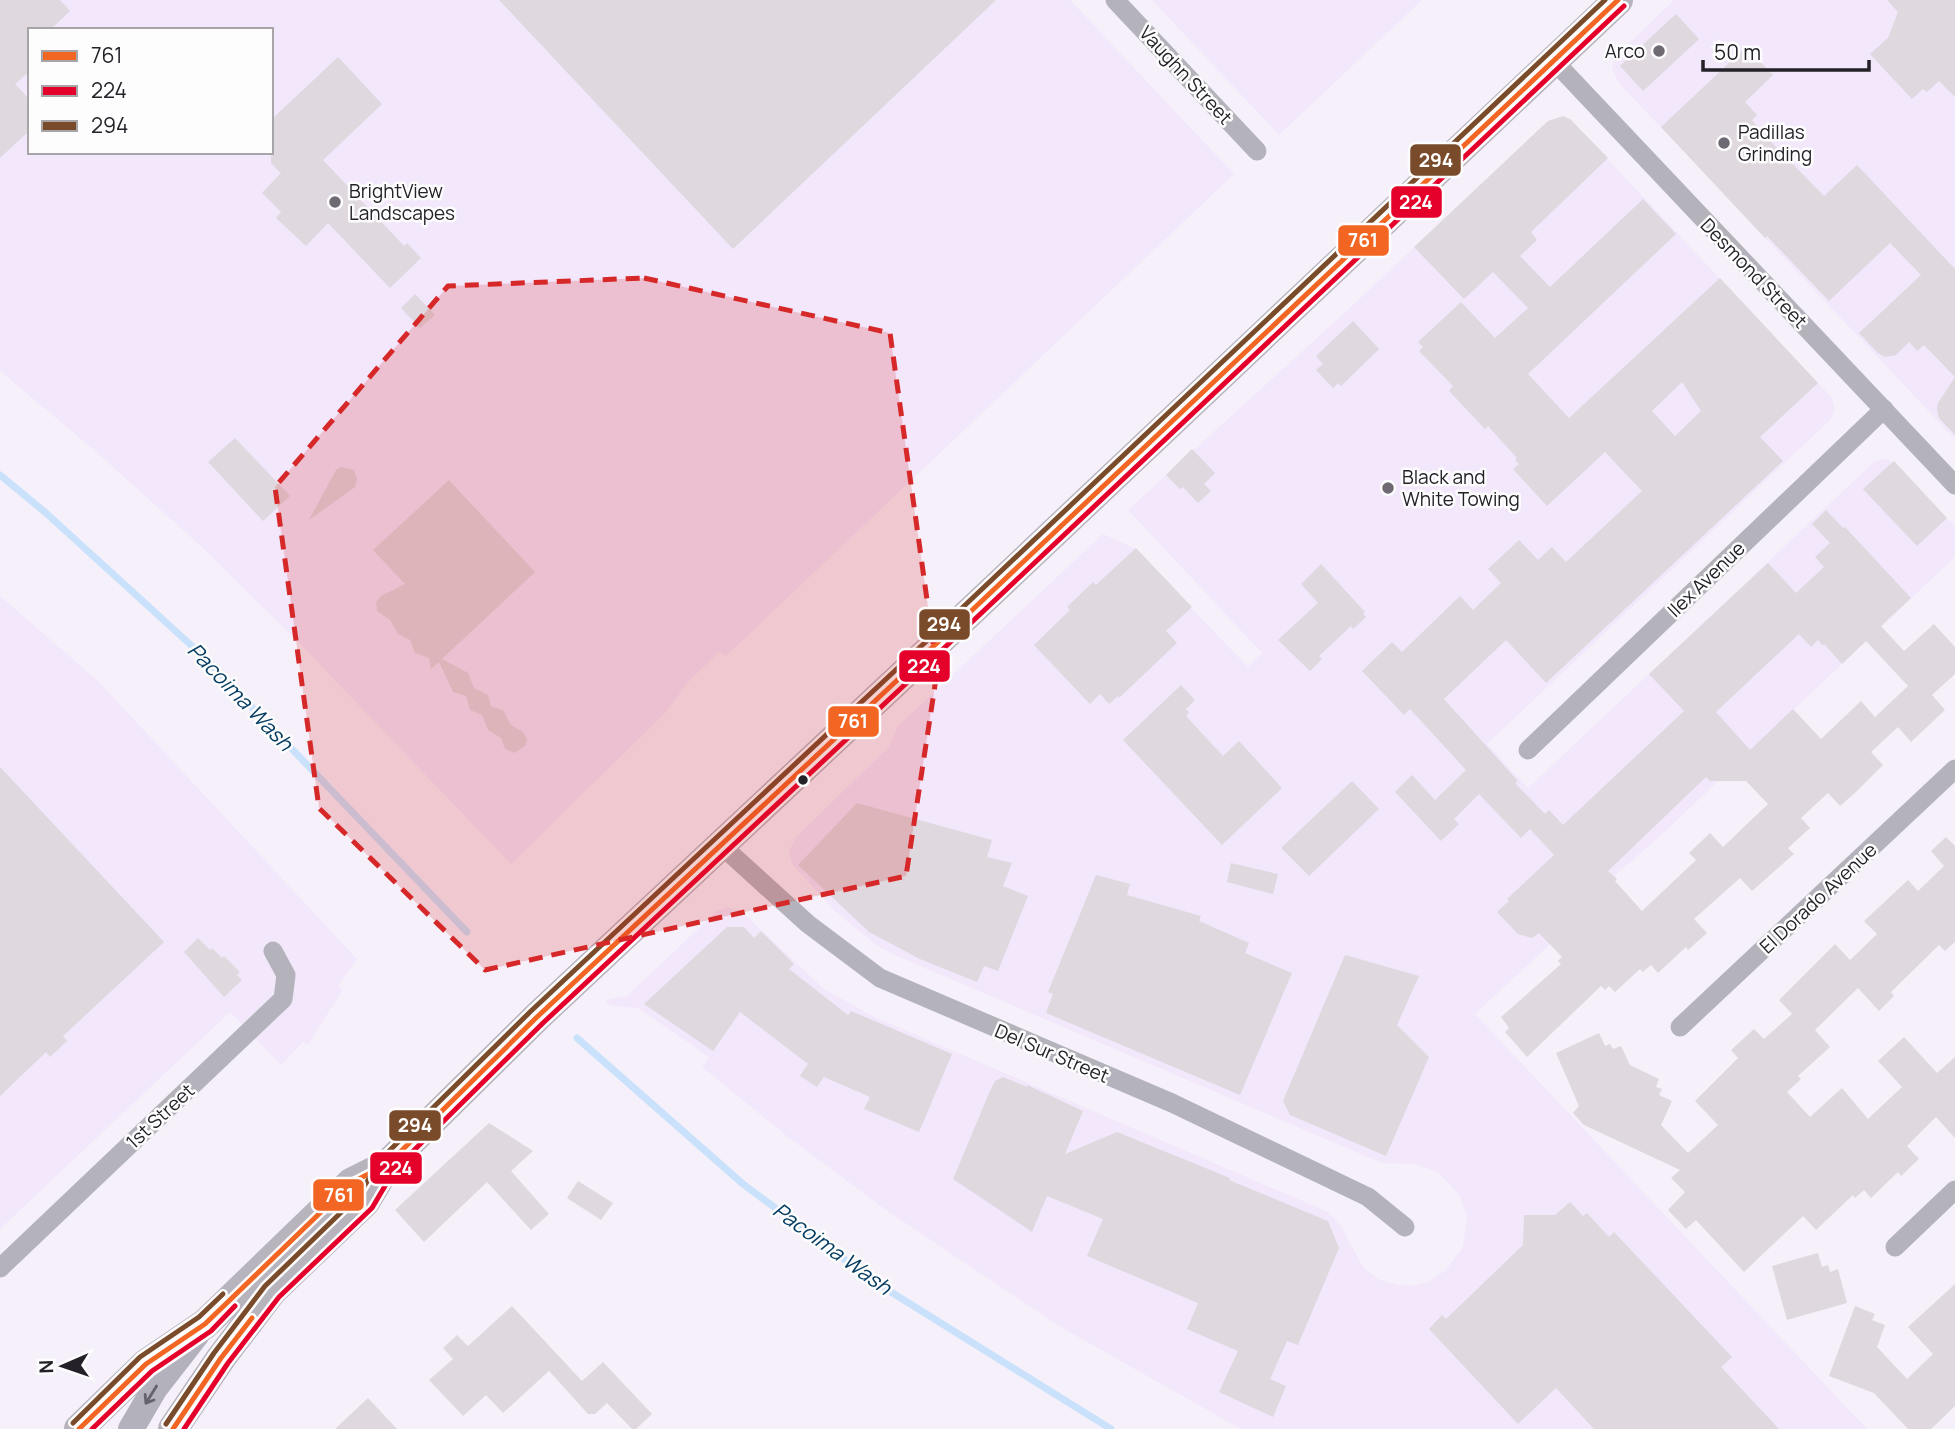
<svg xmlns="http://www.w3.org/2000/svg" width="1955" height="1429" font-family="Manrope,sans-serif">
	<style>
		.built { fill: #f2e7fb; fill-rule: evenodd }
		.lines { fill: none; stroke-linecap: round; stroke-linejoin: round }
		.stream { stroke: #c9e1fb; stroke-width: 7 }
		.building { fill: #dfd8df; fill-rule: evenodd }
		.minor { stroke: #b4b3bb; stroke-width: 19 }
		.secondary { stroke: #b3b1bb; stroke-width: 26 }
		.primary { stroke: #b7b4be; stroke-width: 30 }
		.bus-1-casing { stroke: #fdfdfd; stroke-width: 10 }
		.bus-2-casing { stroke: #fdfdfd; stroke-width: 10 }
		.bus-3-casing { stroke: #fdfdfd; stroke-width: 10 }
		.bus-1 { stroke: #f26522; stroke-width: 5 }
		.bus-2 { stroke: #e4002b; stroke-width: 5 }
		.bus-3 { stroke: #7a4b2a; stroke-width: 5 }
		.oneway { stroke: #65626b }
		.marked { fill: #d62828; fill-opacity: 0.2; stroke: #d62828; stroke-width: 5; stroke-dasharray: 14 9; stroke-linejoin: round }
		.poi-dot { fill: #6e6972; stroke: #fdfdfd; stroke-width: 2.5 }
		.bus-dot { fill: #252129; stroke: #fdfdfd; stroke-width: 2.5 }
		.labels { text-anchor: middle; stroke-width: 5; stroke-linejoin: round; paint-order: stroke }
		.poi-label { font-size: 19px; fill: #252129; stroke: #fdfdfd; text-anchor: start }
		.street-label { font-size: 19px; fill: #252129; stroke: #fdfdfd }
		.water-label { font-size: 21px; font-style: italic; fill: #053c62; stroke: #fdfdfd }
		.line-badge { stroke: #fdfdfd; stroke-width: 2.5 }
		.badge-label { font-size: 19px; text-anchor: middle; font-weight: bold; fill: #fff }
	</style>
	<rect width="100%" height="100%" fill="#f5f0fa"/>
	<g class="built">
		<path d="M0,0h1070l164,174 -508,482 -7,-4 -30,29 -24,32 -154,151 -206,-215 -101,-100 -110,-99 -94,-79zM30,30h241v122h-241z"/>
		<path d="M1152,0h270l-143,135z"/>
		<path d="M1674,0h281v439l-337,-357 -6,-13 4,-13z"/>
		<path d="M1570,119l262,279 3,13 -5,9 -343,324 41,44 347,-327 11,-2 8,5 61,63v30l-296,280 -46,40 4,5 -142,132 392,415h-626l-182,-103 -173,-116 -98,-73 -86,-70 7,-10 -71,-49 -28,-2 -5,-6 22,-4 90,-85 9,-3 14,2 84,79 50,28 454,195 12,12 20,38 7,9 13,9 18,5 14,1 16,-4 18,-12 17,-23 4,-30 -7,-21 -21,-23 -24,-9 -33,-1 -490,-209 -16,-9 -40,-33 -44,-48 -3,-13 8,-15 93,-90 7,-19 206,-193 31,14 114,119 14,-14 -134,-143 224,-204 196,-185z"/>
		<path d="M0,596l98,85 259,278 -19,27 5,3 -35,56 -5,-3 -22,23 -51,-53 -230,217z"/>
	</g>
	<g class="lines">
		<g class="stream">
			<path d="M0,475l46,38 158,144 263,275"/>
			<path d="M577,1038l166,146 132,98 236,147"/>
		</g>
	</g>
	<g class="building">
		<path d="M0,0h60l10,11 -20,19h-20v41l-15,13 15,16v30l-30,28z"/>
		<path d="M499,0h497l-263,249z"/>
		<path d="M1887,0h68v97l-16,-16 -12,11 -4,-3 -11,10 -42,-45 18,-16 10,-26z"/>
		<path d="M1676,14l23,25 -56,52 -23,-25z"/>
		<path d="M1746,47l27,28 -28,27 12,13 -5,5 22,25 50,51 33,-31 98,104v166l-16,-17 -2,-9 1,-6 17,-26 -31,-32 -7,6 -8,-9 -13,13 -11,2 -7,-4 -19,-20 62,-58 -31,-32 -61,58 -62,-65 -2,2 -104,-111z"/>
		<path d="M338,57l44,47 -59,56 81,86 3,-3 14,15 -31,30 -62,-65 -22,23 -30,-28 5,-6 -19,-19 19,-20 -10,-10v-43z"/>
		<path d="M1563,116l7,3 38,39 -77,74 6,8 -17,16 30,31 93,-88 33,35 -148,140 41,44 151,-140 98,105 -58,54 23,24 -237,222 -40,-43 -62,59 74,82 -3,2 30,31 4,-4 14,15 121,-114 -35,-37 119,-111 28,30 28,-26 -9,-10 15,-14 -18,-19 14,-14 17,18 2,-1 66,71 -30,28 23,25 30,-27 21,23v27l-23,21 13,15 -34,32 -13,-15 -27,25 12,13 -27,27 -16,14 -12,-13 -27,25 9,10 -22,20 6,6 -42,37 -12,-13 -46,41 13,14 -19,17 -2,-3 -28,26 -7,-8 -8,7 -3,-3 -25,23 -6,-6 -4,4 -4,-4 -74,71 -22,-25 4,-4 -8,-11 60,-53 -3,-3 4,-4 -23,-24 -7,5 -14,-4 -21,-22 12,-11 -2,-2 47,-44 -24,-26 -9,9 -42,-44 -25,25 5,5 -18,17 -46,-49 17,-17 23,25 31,-30 -56,-61 -6,6 -42,-44 30,-29 10,10 58,-56 13,14 28,-27 -13,-14 31,-29 19,20 14,-13 14,15 76,-71 -37,-39 -58,54 -34,-37 6,-5 -4,-4 2,-2 -29,-32 -3,3 -36,-38 4,-5 -34,-35 4,-4 -5,-5 43,-40 34,36 33,-30 -35,-36 -29,27 -50,-52 134,-126zM1682,382l19,29 -26,25 -23,-25zM1799,634l12,13 7,-7 5,6 1,-2 18,20 24,-23 42,45 -33,31 -14,-16 -40,38 -28,-30 -43,41 -34,-38zM1706,777l4,4h36l22,23 -45,43 -13,-14 -21,20 7,7 -54,51 -27,-30 2,-2 -9,-8z"/>
		<path d="M415,294l20,21 -15,13 -19,-20z"/>
		<path d="M1353,321l26,28 -38,37 -3,-3 -5,5 -17,-18 7,-6 -7,-8z"/>
		<path d="M235,438l55,58 -27,25 -55,-59z"/>
		<path d="M1192,449l23,24 -11,11 7,7 -13,12 -15,-16 -3,2 -14,-14z"/>
		<path d="M1894,461l53,57 -30,28 -54,-57z"/>
		<path d="M341,467l13,3 3,9 -2,8 -46,33 27,-50z"/>
		<path d="M449,480l86,92 -93,87 26,14 6,15 14,7 3,11 13,5 6,13 13,8 4,7 -1,6 -11,8 -10,-4 -4,-11 -13,-8 -6,-15 -12,-5 -4,-14 -13,-4 -14,-30 -8,7 -2,-11 -14,-5 -5,-13 -12,-6 -8,-14 -13,-9 -1,-9 5,-6 24,-12 -32,-34z"/>
		<path d="M1136,548l56,59 -26,24 11,12 -58,55 -1,-2 -9,8 -9,-10 -10,10 -56,-59 36,-35 -3,-3 26,-25 3,3z"/>
		<path d="M1321,564l44,48 -2,2 3,3 -13,12 -2,-3 -32,30 3,3 -12,12 -32,-31 40,-37 -17,-19z"/>
		<path d="M1181,685l14,15 -9,9 3,3 -3,4 37,40 16,-15 43,47 -60,57 -99,-105z"/>
		<path d="M0,767l164,175 -101,94 4,5 -17,16 -4,-5 -46,44z"/>
		<path d="M1352,781l27,28 -70,67 -28,-28z"/>
		<path d="M857,803l135,37 -5,17 25,6 -9,23 25,10 -30,75 -14,-5 -7,16 -57,-23 -51,-27 -71,-67z"/>
		<path d="M1946,837l9,9v96l-10,9 -6,-6 -48,47 3,4 -15,15 -21,-23 -43,42 15,17 -32,29 3,3 -14,13 23,25 32,-29 26,31 34,-32 -24,-26 26,-24 33,36 18,-16v81l-19,-21 -29,29 12,13 -18,17 -3,-4 -27,26 -7,-8 -9,8 -2,-3 -37,35 -13,-14 -59,56 -48,-52 -10,9 -18,-19 17,-18 -14,-14 9,-8 -96,-45 -11,-12 6,-7 -23,-53 43,-20 6,13 5,-2 3,5 8,-3 9,19 29,14 -3,8 6,2 -3,6 13,6 -11,24 27,28 30,-28 -23,-24 43,-43 -7,-8 23,-21 10,10 28,-25 -13,-14 56,-56 15,16 27,-26 -13,-13 44,-41 10,11 26,-25 -13,-15z"/>
		<path d="M1231,863l47,11 -5,20 -46,-12z"/>
		<path d="M1096,875l34,9 -3,11 74,21 -2,5 50,22 -4,10 47,20 -52,122 -194,-82 7,-19 -5,-2z"/>
		<path d="M727,927h17l10,11 7,-7 33,33 -5,5 59,46 3,-4 101,43 -33,78 -55,-23 6,-12 -46,-20 -7,10 -17,-11 8,-12 -68,-52 -27,39 -69,-47z"/>
		<path d="M198,938l12,12 2,-2 10,10 2,-2 16,16 -3,3 5,5 -18,17 -40,-45z"/>
		<path d="M1345,955l74,21 -22,49 32,32 -43,99 -96,-41 -7,-14z"/>
		<path d="M1003,1077l24,10v-2l56,26 -18,43 52,-22 113,46 -1,2 99,41 11,27 -41,97 -11,-4 -17,38 16,7 -13,31 -54,-25 19,-41 -51,-22 11,-26 -111,-47 16,-37 -56,-23 -15,36 -79,-53 37,-88 5,-10z"/>
		<path d="M489,1123l44,28 -22,20 38,43 -18,16 -44,-48 -63,60 -29,-32z"/>
		<path d="M578,1181l35,22 -12,17 -34,-22z"/>
		<path d="M1570,1202l13,14 4,-3 22,24 5,-5 118,125 -11,10 58,62h-185l-38,-41 -38,36 -89,-95 13,-14 4,4 77,-74 1,-30h31z"/>
		<path d="M1818,1253l4,14 6,-2 2,7 8,-3 9,34 -60,17 -15,-54z"/>
		<path d="M1955,1284v122l-24,23h-23l-34,-36 -45,-17 26,-70 20,8 -3,6 13,5 -8,22 30,32 26,-25 -25,-27z"/>
		<path d="M512,1306l70,75 21,-19 49,52 -16,15h-4l-25,-26 -12,11h-7l-39,-43 -46,42 -17,-18 -23,21 -34,-36 24,-21 -10,-11 14,-13 11,11z"/>
		<path d="M368,1398l29,31h-62z"/>
	</g>
	<g class="lines">
		<g class="minor">
			<path d="M1115,0l142,151"/>
			<path d="M1554,61l401,424"/>
			<path d="M1528,750l356,-341"/>
			<path d="M721,845l87,79 72,54 292,125 196,94 37,30"/>
			<path d="M1680,1027l275,-258"/>
			<path d="M1895,1247l60,-57"/>
			<path d="M0,1268l283,-269 3,-24 -13,-24"/>
		</g>
		<path class="secondary" d="M131,1429l24,-41 42,-54"/>
		<g class="primary">
			<path d="M79,1429l67,-65 59,-40 146,-141 36,-18"/>
			<path d="M173,1429l48,-71 51,-67 93,-89 23,-38 149,-147 431,-403 650,-614"/>
		</g>
		<g class="bus-1-casing">
			<g id="bus-1">
				<path d="M79,1429l67,-65 59,-40 146,-141 37,-19 149,-147 431,-403 650,-614"/>
				<path d="M173,1429l48,-71 31,-40"/>
			</g>
		</g>
		<g class="bus-2-casing">
			<g id="bus-2">
				<path d="M92,1429l60,-58 59,-40 24,-25"/>
				<path d="M184,1429l44,-66 51,-66 93,-89 23,-39 148,-146 431,-403 650,-614"/>
			</g>
		</g>
		<g class="bus-3-casing">
			<g id="bus-3">
				<path d="M73,1423l67,-66 59,-40 24,-23"/>
				<path d="M166,1424l48,-71 51,-67 93,-90 24,-38 149,-147 431,-403 643,-608"/>
			</g>
		</g>
		<use href="#bus-1" class="bus-1"/>
		<use href="#bus-2" class="bus-2"/>
		<use href="#bus-3" class="bus-3"/>
	</g>
	<defs><path id="oneway-shaft" d="M-6 0H5M1.5-3L5.5 0L1.5 3" fill="none" stroke-width="1.6" stroke-linecap="round" stroke-linejoin="round" transform="scale(1.75)"/></defs>
	<use class="oneway" href="#oneway-shaft" transform="translate(151 1395) rotate(122)"/>
	<path class="marked" d="M644,278l246,55 47,339 -31,204 -421,94 -166,-162 -44,-321 173,-201z"/>
	<g class="poi-dot">
		<circle cx="1659" cy="51" r="7"/>
		<circle cx="1724" cy="143" r="7"/>
		<circle cx="335" cy="202" r="7"/>
		<circle cx="1388" cy="488" r="7"/>
	</g>
	<circle class="bus-dot" cx="803" cy="780" r="6"/>
	<g class="labels">
		<g class="poi-label">
			<text x="1645" y="58" text-anchor="end">Arco</text>
			<text x="1738" y="139">Padillas<tspan x="1738" dy="22">Grinding</tspan></text>
			<text x="349" y="198">BrightView<tspan x="349" dy="22">Landscapes</tspan></text>
			<text x="1402" y="484">Black and<tspan x="1402" dy="22">White Towing</tspan></text>
		</g>
		<g class="street-label">
			<text transform="translate(1186 75) rotate(47)" y="7">Vaughn Street</text>
			<text transform="translate(1754 273) rotate(46)" y="7">Desmond Street</text>
			<text transform="translate(1706 579) rotate(-44)" y="7">Ilex Avenue</text>
			<text transform="translate(1818 898) rotate(-43)" y="7">El Dorado Avenue</text>
			<text transform="translate(1052 1053) rotate(23)" y="7">Del Sur Street</text>
			<text transform="translate(160 1116) rotate(-43)" y="7">1st Street</text>
		</g>
		<g class="water-label">
			<text transform="translate(240 697) rotate(46)" y="7">Pacoima Wash</text>
			<text transform="translate(832 1249) rotate(36)" y="7">Pacoima Wash</text>
		</g>
	</g>
	<g class="line-badge">
		<rect x="1409" y="143" width="53" height="34" rx="7" fill="#7a4b2a"/>
		<rect x="1390" y="185" width="53" height="34" rx="7" fill="#e4002b"/>
		<rect x="1337" y="224" width="53" height="33" rx="7" fill="#f26522"/>
		<rect x="918" y="608" width="53" height="33" rx="7" fill="#7a4b2a"/>
		<rect x="898" y="649" width="53" height="34" rx="7" fill="#e4002b"/>
		<rect x="827" y="705" width="53" height="33" rx="7" fill="#f26522"/>
		<rect x="388" y="1109" width="54" height="33" rx="7" fill="#7a4b2a"/>
		<rect x="369" y="1151" width="54" height="34" rx="7" fill="#e4002b"/>
		<rect x="312" y="1178" width="53" height="34" rx="7" fill="#f26522"/>
	</g>
	<g class="badge-label">
		<text x="1436" y="167">294</text>
		<text x="1416" y="209">224</text>
		<text x="1363" y="247">761</text>
		<text x="944" y="631">294</text>
		<text x="924" y="673">224</text>
		<text x="853" y="728">761</text>
		<text x="415" y="1132">294</text>
		<text x="396" y="1175">224</text>
		<text x="339" y="1202">761</text>
	</g>
	<rect x="28" y="28" width="245" height="126" fill="#fdfdfd" stroke="#a7a5a8" stroke-width="2"/>
	<rect x="42" y="51" width="35" height="10" fill="#f26522" stroke="#a7a5a8" stroke-width="2"/>
	<text x="91" y="63" font-size="21" fill="#252129">761</text>
	<rect x="42" y="86" width="35" height="10" fill="#e4002b" stroke="#a7a5a8" stroke-width="2"/>
	<text x="91" y="98" font-size="21" fill="#252129">224</text>
	<rect x="42" y="121" width="35" height="10" fill="#7a4b2a" stroke="#a7a5a8" stroke-width="2"/>
	<text x="91" y="133" font-size="21" fill="#252129">294</text>
	<g transform="translate(63 1366) rotate(268)" stroke="#fdfdfd" stroke-width="5" paint-order="stroke">
	<path d="M0-5L12 26L0 18L-12 26Z" fill="#252129"/>
	<text y="-10" font-size="19" font-weight="bold" text-anchor="middle" fill="#252129">N</text>
	</g>
	<path d="M1703 60v10h166v-10" fill="none" stroke="#252129" stroke-width="3.5"/>
	<text x="1714" y="60" font-size="21" fill="#252129" stroke="#fdfdfd" stroke-width="5" paint-order="stroke">50 m</text>
</svg>
